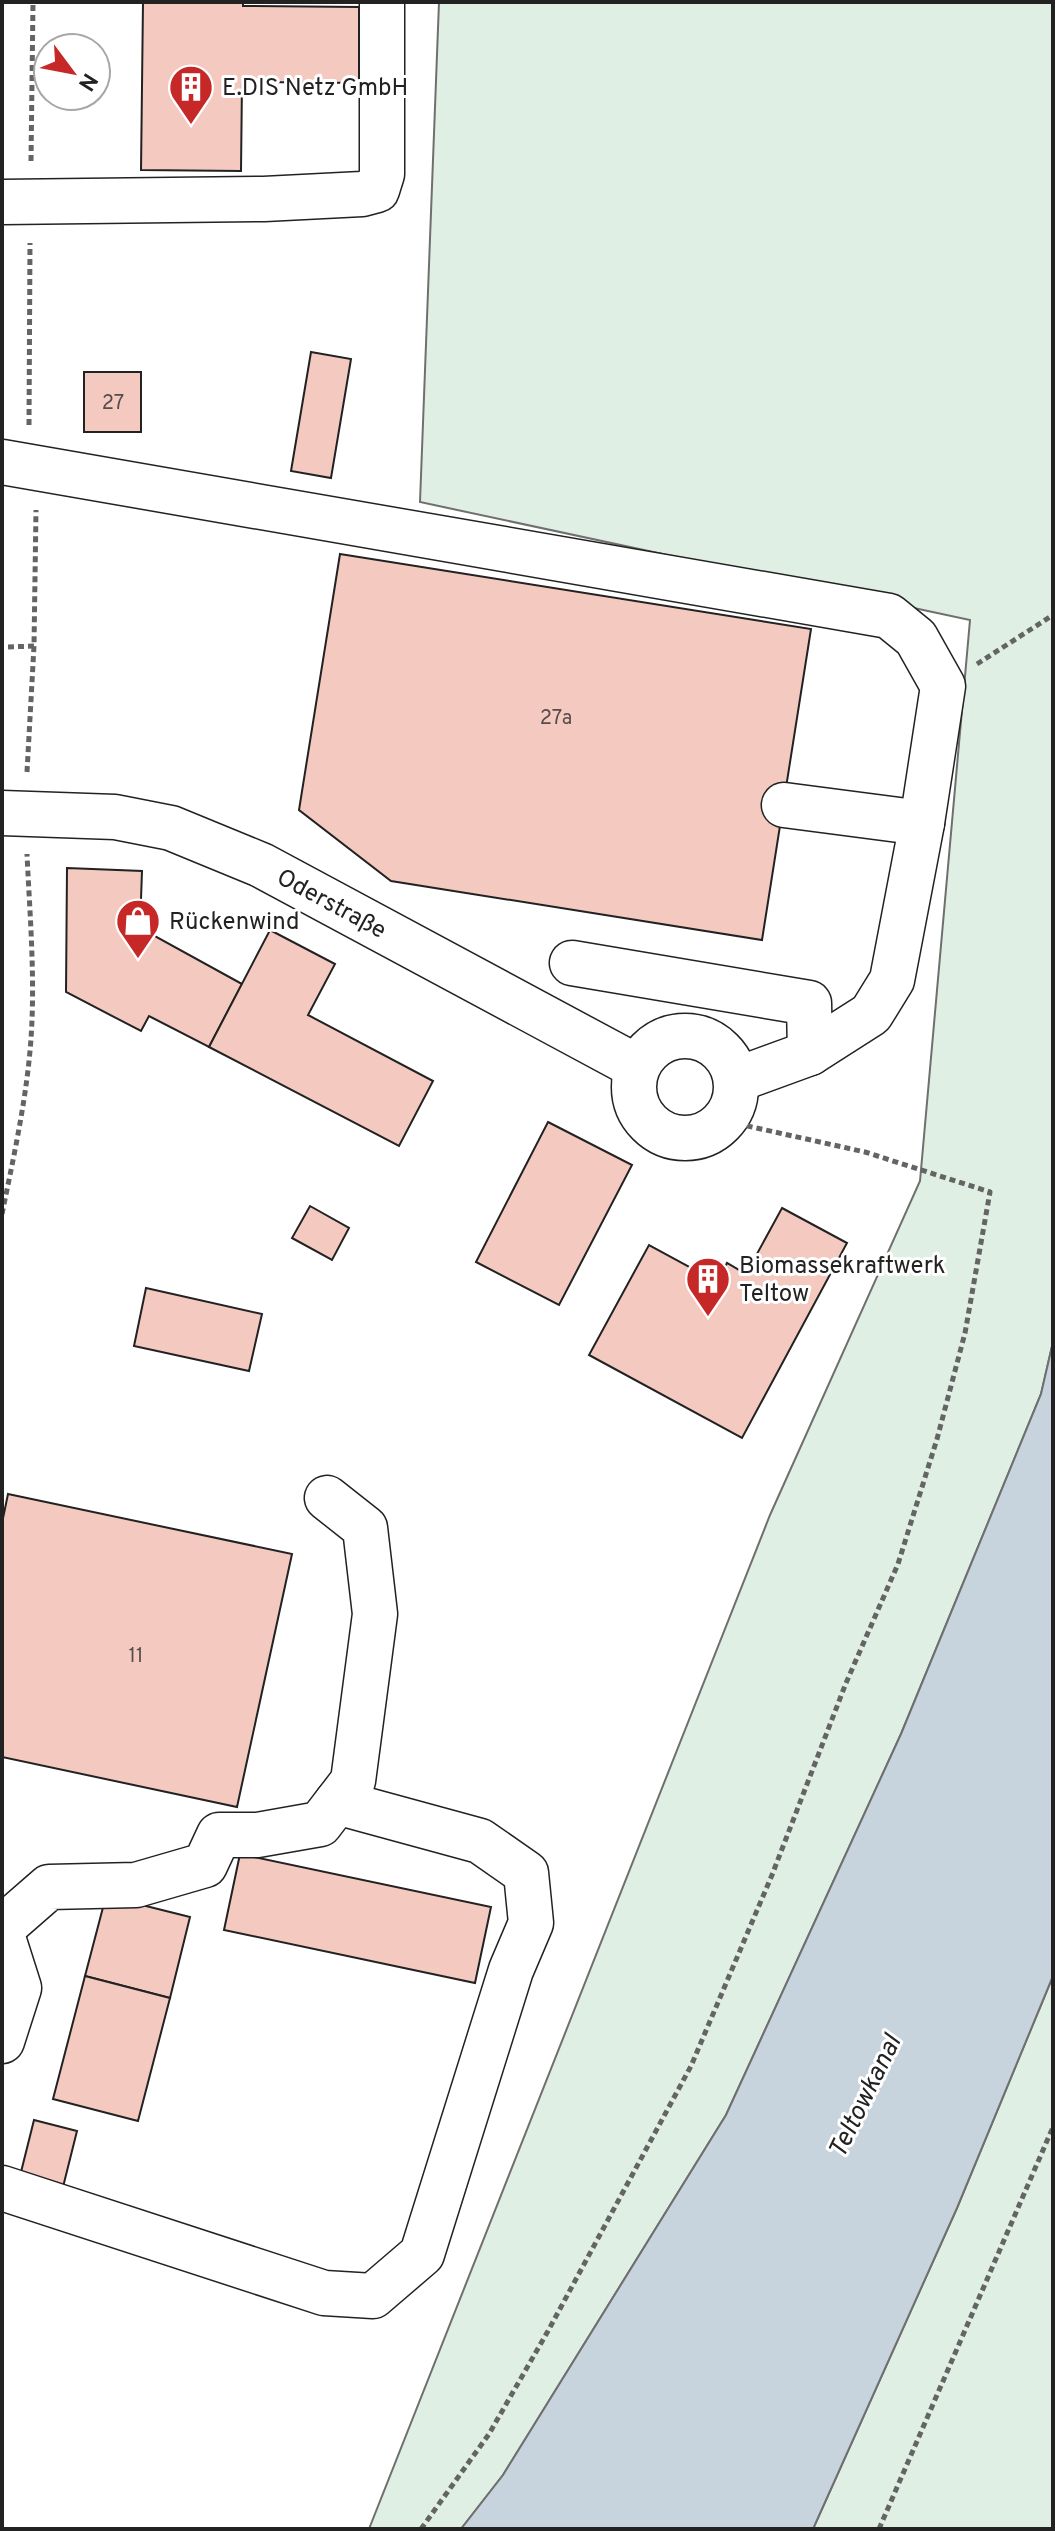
<svg xmlns="http://www.w3.org/2000/svg" width="1055" height="2531" font-family="Overpass,sans-serif">
	<style>
		.green { fill: #e0efe3; stroke: #6f6f6f; stroke-width: 2 }
		.water { fill: #c7d3dd; stroke: #6f6f6f; stroke-width: 2 }
		.building { fill: #f3c9c0; stroke: #222; stroke-width: 2 }
		.lines { fill: none; stroke-linecap: round; stroke-linejoin: round }
		.minor-casing { stroke: #222; stroke-width: 47 }
		.path { stroke: #646464; stroke-width: 5; stroke-dasharray: 6 4; stroke-linecap: butt }
		.minor { stroke: #fff; stroke-width: 44 }
		.labels { text-anchor: middle; stroke-width: 6; stroke-linejoin: round; paint-order: stroke }
		.number-label { font-size: 20px; fill: #564c4a }
		.poi-label { font-size: 24px; fill: #222; stroke: #fff; text-anchor: start }
		.street-label { font-size: 24px; fill: #222; stroke: #fff }
		.water-label { font-size: 26px; font-style: italic; fill: #222; stroke: #fff }
	</style>
	<rect width="100%" height="100%" fill="#fff"/>
	<g class="green">
		<path d="M439,2h614v1340l-12,52 -140,340 -175,381 -223,360 -42,54h-92l401,-1014 150,-334 50,-561 -550,-118z"/>
		<path d="M1053,1976v553h-240l144,-321z"/>
	</g>
	<path class="water" d="M1053,1342v634l-96,232 -144,321h-352l42,-54 223,-360 175,-381 140,-340z"/>
	<g class="building">
		<path d="M143,2h100v4l116,1v76l-117,-1 -1,89 -100,-1z"/>
		<path d="M311,352l40,7 -20,119 -40,-7z"/>
		<rect x="84" y="372" width="57" height="60"/>
		<path d="M340,554l471,75 -49,311 -371,-59 -92,-71z"/>
		<path d="M67,868l75,3 -2,57 102,56 -33,63 -60,-31 -8,15 -75,-39z"/>
		<path d="M270,930l65,34 -27,51 125,66 -34,65 -190,-99z"/>
		<path d="M548,1122l84,43 -73,140 -83,-43z"/>
		<path d="M310,1206l39,22 -17,32 -40,-22z"/>
		<path d="M782,1208l65,35 -105,195 -153,-83 60,-110 68,37 10,-19 19,11z"/>
		<path d="M146,1288l116,26 -13,57 -115,-25z"/>
		<path d="M8,1494l284,60 -55,253 -235,-50v-234z"/>
		<path d="M240,1854l251,53 -16,76 -251,-53z"/>
		<path d="M106,1896l84,21 -20,81 -85,-22z"/>
		<path d="M85,1976l85,22 -32,123 -85,-22z"/>
		<path d="M34,2120l43,11 -14,56 -43,-11z"/>
	</g>
	<g class="lines">
		<g class="minor-casing">
			<g id="minor">
				<path d="M2,202l262,-3 98,-5 15,-4 5,-16v-172"/>
				<path d="M2,462l887,154 27,22 27,48 -21,137 -30,157 -21,34 -61,39 -74,27"/>
				<path d="M784,805l138,18"/>
				<path id="s1" d="M2,813l113,4 56,11 90,37 376,202"/>
				<path d="M572,963l237,40 1,50"/>
				<circle cx="685" cy="1087" r="51"/>
				<path d="M2,1928l47,-41 87,-2 69,-20 14,-30h38l63,-11 33,-43 22,-167 -10,-86 -38,-30"/>
				<path d="M2,1943l3,1 14,44 -17,53"/>
				<path d="M2,2188l322,105 49,3 49,-42 89,-284 20,-47 -5,-50 -46,-32 -143,-39"/>
			</g>
		</g>
		<g class="path">
			<path d="M31,161l2,-159"/>
			<path d="M29,425l1,-182"/>
			<path d="M8,647l26,-1"/>
			<path d="M977,664l76,-49"/>
			<path d="M27,772l7,-126 2,-136"/>
			<path d="M2,1214c11,-54 23,-108 28,-163 6,-65 0,-132 -3,-197"/>
			<path d="M421,2529l68,-95 59,-103 143,-265 81,-191 74,-192 52,-119 39,-125 28,-106 25,-141 -125,-40 -131,-29"/>
			<path d="M879,2529l174,-402"/>
		</g>
		<use href="#minor" class="minor"/>
	</g>
	<defs>
		<g id="building-pin" transform="scale(2.3)"><path d="M0 17L-7.5 6A9.5 9.5 0 1 1 7.5 6Z" fill="#c62828" stroke="#fff"/><path d="M-4-6H4V6H1V3H-1V6H-4ZM-2.5-4.3h1.7v1.8h-1.7ZM.8-4.3h1.7v1.8H.8ZM-2.5-1h1.7V.8h-1.7ZM.8-1h1.7V.8H.8Z" fill="#fff"/></g>
		<g id="shop-pin" transform="scale(2.3)"><path d="M0 17L-7.5 6A9.5 9.5 0 1 1 7.5 6Z" fill="#c62828" stroke="#fff"/><path d="M-5-2.5h2.3a2.7 3.5 0 0 1 5.4 0H5L5.5 6h-11ZM-1.5-2.5h3a1.5 2.3 0 0 0-3 0Z" fill="#fff"/></g>
	</defs>
	<g fill-rule="evenodd">
		<use href="#building-pin" x="191" y="87"/>
		<use href="#shop-pin" x="138" y="921"/>
		<use href="#building-pin" x="708" y="1279"/>
	</g>
	<g class="labels">
		<g class="number-label">
			<text x="113" y="409">27</text>
			<text x="556" y="724">27a</text>
			<text x="136" y="1662">11</text>
		</g>
		<g class="poi-label">
			<text x="222" y="95">E.DIS Netz GmbH</text>
			<text x="169" y="929">Rückenwind</text>
			<text x="739" y="1273">Biomassekraftwerk<tspan x="739" dy="28">Teltow</tspan></text>
		</g>
		<g class="street-label">
			<text dy="8" stroke="none"><textPath href="#s1" startOffset="348">Oderstraße</textPath></text>
		</g>
		<g class="water-label">
			<text transform="translate(864 2096) rotate(-64)" y="9">Teltowkanal</text>
		</g>
	</g>
	<rect width="1055" height="2531" fill="none" stroke="#222222" stroke-width="8"/>
	<g transform="translate(72 72) rotate(122)"><circle r="38" fill="#ffffff" stroke="#a7a7a7" stroke-width="2"/>
	<path d="M0-6L14 30L0 20L-14 30Z" fill="#c62828"/>
	<text y="-12" font-size="22" font-weight="bold" text-anchor="middle" fill="#222222">N</text>
	</g>
</svg>
